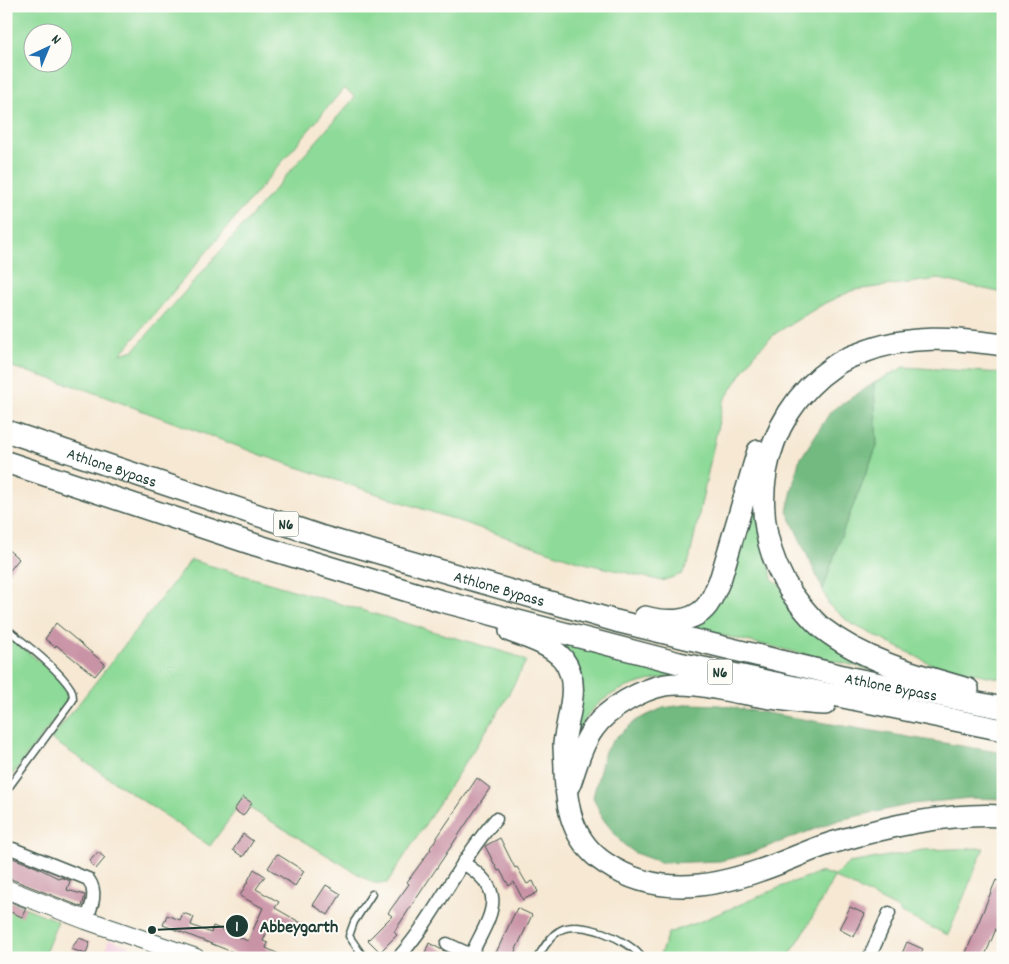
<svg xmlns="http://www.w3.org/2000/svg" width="1009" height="964" font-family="Dekko,sans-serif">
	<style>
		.built { fill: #f2cfe0 }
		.green { fill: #8eda98; stroke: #568c66; fill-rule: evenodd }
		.forest { fill: #72ba80; stroke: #487c5a }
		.building { fill: #c993a6 }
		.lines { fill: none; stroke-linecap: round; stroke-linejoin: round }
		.service-casing { stroke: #3f574c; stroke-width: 9 }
		.minor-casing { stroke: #3f574c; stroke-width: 15 }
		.secondary-casing { stroke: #3f574c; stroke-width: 20 }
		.trunk-casing { stroke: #3f574c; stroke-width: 24 }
		.service { stroke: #fff; stroke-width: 6 }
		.minor { stroke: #fff; stroke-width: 12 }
		.secondary { stroke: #fff; stroke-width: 18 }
		.trunk { stroke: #fff; stroke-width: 21 }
		.labels { text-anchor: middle; stroke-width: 4; stroke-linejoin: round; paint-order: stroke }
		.shield { fill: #fdfcf7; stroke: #62766e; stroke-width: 1 }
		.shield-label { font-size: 15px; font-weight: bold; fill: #1f3d34 }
		.street-label { font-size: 16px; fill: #1f3d34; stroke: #fdfcf7 }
		.leader { fill: none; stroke: #1f3d34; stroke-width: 2 }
		.callout-dot { fill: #1f3d34; stroke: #fdfcf7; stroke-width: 2 }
		.mark-label { font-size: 15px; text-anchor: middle; font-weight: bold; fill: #fff }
		.callout-label { font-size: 18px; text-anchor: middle; font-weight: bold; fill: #1f3d34; stroke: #fdfcf7; stroke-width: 4; stroke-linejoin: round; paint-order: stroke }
	</style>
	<rect width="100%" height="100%" fill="#fdfcf7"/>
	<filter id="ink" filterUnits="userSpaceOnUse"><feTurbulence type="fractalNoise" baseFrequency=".02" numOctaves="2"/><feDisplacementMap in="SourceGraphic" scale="10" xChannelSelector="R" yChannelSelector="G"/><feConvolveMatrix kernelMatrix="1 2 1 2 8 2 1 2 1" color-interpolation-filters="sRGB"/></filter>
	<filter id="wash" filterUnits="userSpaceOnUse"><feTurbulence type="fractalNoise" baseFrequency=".0096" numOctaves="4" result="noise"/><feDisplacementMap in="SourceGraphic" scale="20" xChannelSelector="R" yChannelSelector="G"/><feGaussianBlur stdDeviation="1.12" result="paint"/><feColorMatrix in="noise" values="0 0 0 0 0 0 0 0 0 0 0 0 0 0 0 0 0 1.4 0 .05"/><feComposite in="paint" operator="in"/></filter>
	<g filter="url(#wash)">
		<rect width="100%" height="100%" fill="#f6e8d3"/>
		<path class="built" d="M109,939l53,19h-60z"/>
		<g class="green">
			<path d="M6,6h997v287l-64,-14 -85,11 -29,13 -49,30 -20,19 -33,50 -34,159 -7,13 -20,7 -78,-18 -320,-107 -180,-67 -78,-24zM32,32h30v30h-30zM344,88l11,9 -221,253 -13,4z"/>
			<path d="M904,367l99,6v306l-70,-14 -83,-42 -21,-18 -6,-15 16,-49 38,-95 -3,-63z"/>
			<path d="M757,471l15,108 115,94 -202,-46 10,-7z"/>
			<path d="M191,560l323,95 12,6 -22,42 -117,180h-14l-132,-80 -31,43 -159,-107z"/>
			<path d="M6,636c18,14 47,32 58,52 3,5 3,10 3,15l-61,80z"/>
			<path d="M558,643l127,31c-33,6 -69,10 -93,36 -7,9 -13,20 -19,30z"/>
			<path d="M984,848l-36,87 -47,-22 -2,-4 -65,-32 -27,50 -19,31h-129l9,-25 31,-11 91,-39 32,-11 12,4 15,-13 74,-13z"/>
			<path d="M7,900l51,21 -15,37h-37z"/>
		</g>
		<g class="forest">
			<path d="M874,383l3,63 -38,95 -16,49 -36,-79 12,-50 32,-50z"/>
			<path d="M691,704l28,1 284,48v46l-33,-1 -58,6 -73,16 -91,34 -28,7 -58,2 -27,-10 -13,-10 -19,-24 -10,-22 12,-46 10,-13 22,-18 26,-12z"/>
		</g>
		<g id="blocks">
			<g class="building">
				<path d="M6,548l13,11 -13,16z"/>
				<path d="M56,623l49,41 -10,12 -39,-31 -1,2 -10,-8z"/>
				<path d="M477,778l13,10 -96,144 3,3 -17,17 -12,-12 24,-24 -4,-3 21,-29 -2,-2 24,-33 -1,-1z"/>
				<path d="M243,797l9,6 -9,13 -9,-6z"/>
				<path d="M243,834l10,7 -10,16 -10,-7z"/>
				<path d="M500,838l15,30 2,-1 10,17 6,-3 5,11 -15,8 -9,-18 -5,4 -9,-16 -2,1 -13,-25z"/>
				<path d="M98,852l7,6 -9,11 -7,-7z"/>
				<path d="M6,853l4,4 26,10 24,12 1,-2 9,4 -3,9 18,5 -3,12 -76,-30z"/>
				<path d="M277,854l27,17 -9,15 -27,-18z"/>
				<path d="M254,869l11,7 -9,13 23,13 -4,6 28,16 -5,9 -25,-15 -10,23 5,2 -2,5 21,10h-39l-85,-33 4,-10 13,5 3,-7 11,4 -3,8 20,8 2,-7 35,15 15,-33 -23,-12z"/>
				<path d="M996,880l7,3v29l-19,46h-13l-6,-3z"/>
				<path d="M326,885l15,9 -13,21 -15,-10z"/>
				<path d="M6,900l20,8 -4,9 -16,-7z"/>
				<path d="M850,907l15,7 -11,23 -15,-8z"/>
				<path d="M517,908l15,7 -20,43h-11l-6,-3z"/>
				<path d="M79,938l11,4 -4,12 -15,-5z"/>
				<path d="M907,942l16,7 -4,9h-19z"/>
				<path d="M429,943l15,8 14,7h-35z"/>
			</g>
		</g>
	</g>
	<g filter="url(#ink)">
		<use href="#blocks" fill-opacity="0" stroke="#3f574c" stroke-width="1"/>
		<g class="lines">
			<g class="service-casing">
				<g id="service">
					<path d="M6,628c18,15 53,41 65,61 2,4 2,7 2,11l-67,91"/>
					<path d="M364,958l-15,-22 5,-14 18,-28"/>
					<path d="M537,958c6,-9 13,-22 22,-27 21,-13 71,9 83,27"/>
				</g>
			</g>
			<g class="minor-casing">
				<g id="minor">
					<path d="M13,849l75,30c10,13 4,27 -2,41"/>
					<path d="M447,944l24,11c19,-40 40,-63 -8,-92"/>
					<path d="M398,958c38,-42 60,-96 98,-139"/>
					<path d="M869,958l20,-45"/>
				</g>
			</g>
			<g class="secondary-casing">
				<path id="secondary" d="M6,889l80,31 110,38"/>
			</g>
			<g class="trunk-casing">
				<g id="trunk">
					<path id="s1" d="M6,431l314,105 296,85 235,57 152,30"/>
					<path d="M6,462l250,83 185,56 238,62 324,67"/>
					<path d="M645,617c19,5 45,7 60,-9 8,-8 11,-20 16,-31l37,-126"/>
					<path d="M510,631c18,7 40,13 53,28 19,25 4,57 1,85 0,8 1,17 1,26 1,37 7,71 40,93 49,33 103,26 156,7 25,-8 49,-21 74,-28 54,-16 111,-29 168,-26"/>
					<path d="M968,689c-50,-14 -104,-28 -146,-61 -11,-9 -21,-22 -30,-34 -50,-74 -33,-177 42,-228 8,-6 18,-10 27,-13 47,-19 93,-15 142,-8"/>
					<path d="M570,784c6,-18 12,-40 24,-56 13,-19 48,-39 71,-43 25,-4 52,4 76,8 28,5 56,10 84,11"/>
				</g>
			</g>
			<use href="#service" class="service"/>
			<use href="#minor" class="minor"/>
			<use href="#secondary" class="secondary"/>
			<use href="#trunk" class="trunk"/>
		</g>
	</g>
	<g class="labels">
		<g class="shield">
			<rect x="273.5" y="511.5" width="25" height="25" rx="4"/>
			<rect x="707.5" y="659.5" width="25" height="25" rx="4"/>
		</g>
		<g class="shield-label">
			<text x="286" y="529">N6</text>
			<text x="720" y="677">N6</text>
		</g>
		<g class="street-label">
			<text dy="6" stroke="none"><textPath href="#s1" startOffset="112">Athlone Bypass</textPath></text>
			<text dy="6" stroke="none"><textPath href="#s1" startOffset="518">Athlone Bypass</textPath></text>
			<text dy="6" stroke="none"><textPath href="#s1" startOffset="922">Athlone Bypass</textPath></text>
		</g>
	</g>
	<path class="leader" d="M152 930L237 926"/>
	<g class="callout-dot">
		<circle cx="152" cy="930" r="5"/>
		<circle cx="237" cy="926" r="12"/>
	</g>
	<g class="mark-label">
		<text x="237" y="931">1</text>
	</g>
	<g class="callout-label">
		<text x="299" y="932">Abbeygarth</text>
	</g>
	<rect width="1009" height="964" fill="none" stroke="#fdfcf7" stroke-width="25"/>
	<g transform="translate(48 48) rotate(44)"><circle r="24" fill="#fdfcf7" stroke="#a4b0a9"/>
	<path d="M0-4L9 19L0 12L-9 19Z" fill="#1f6fb2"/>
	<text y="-8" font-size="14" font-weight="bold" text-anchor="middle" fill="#1f3d34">N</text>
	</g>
</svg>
